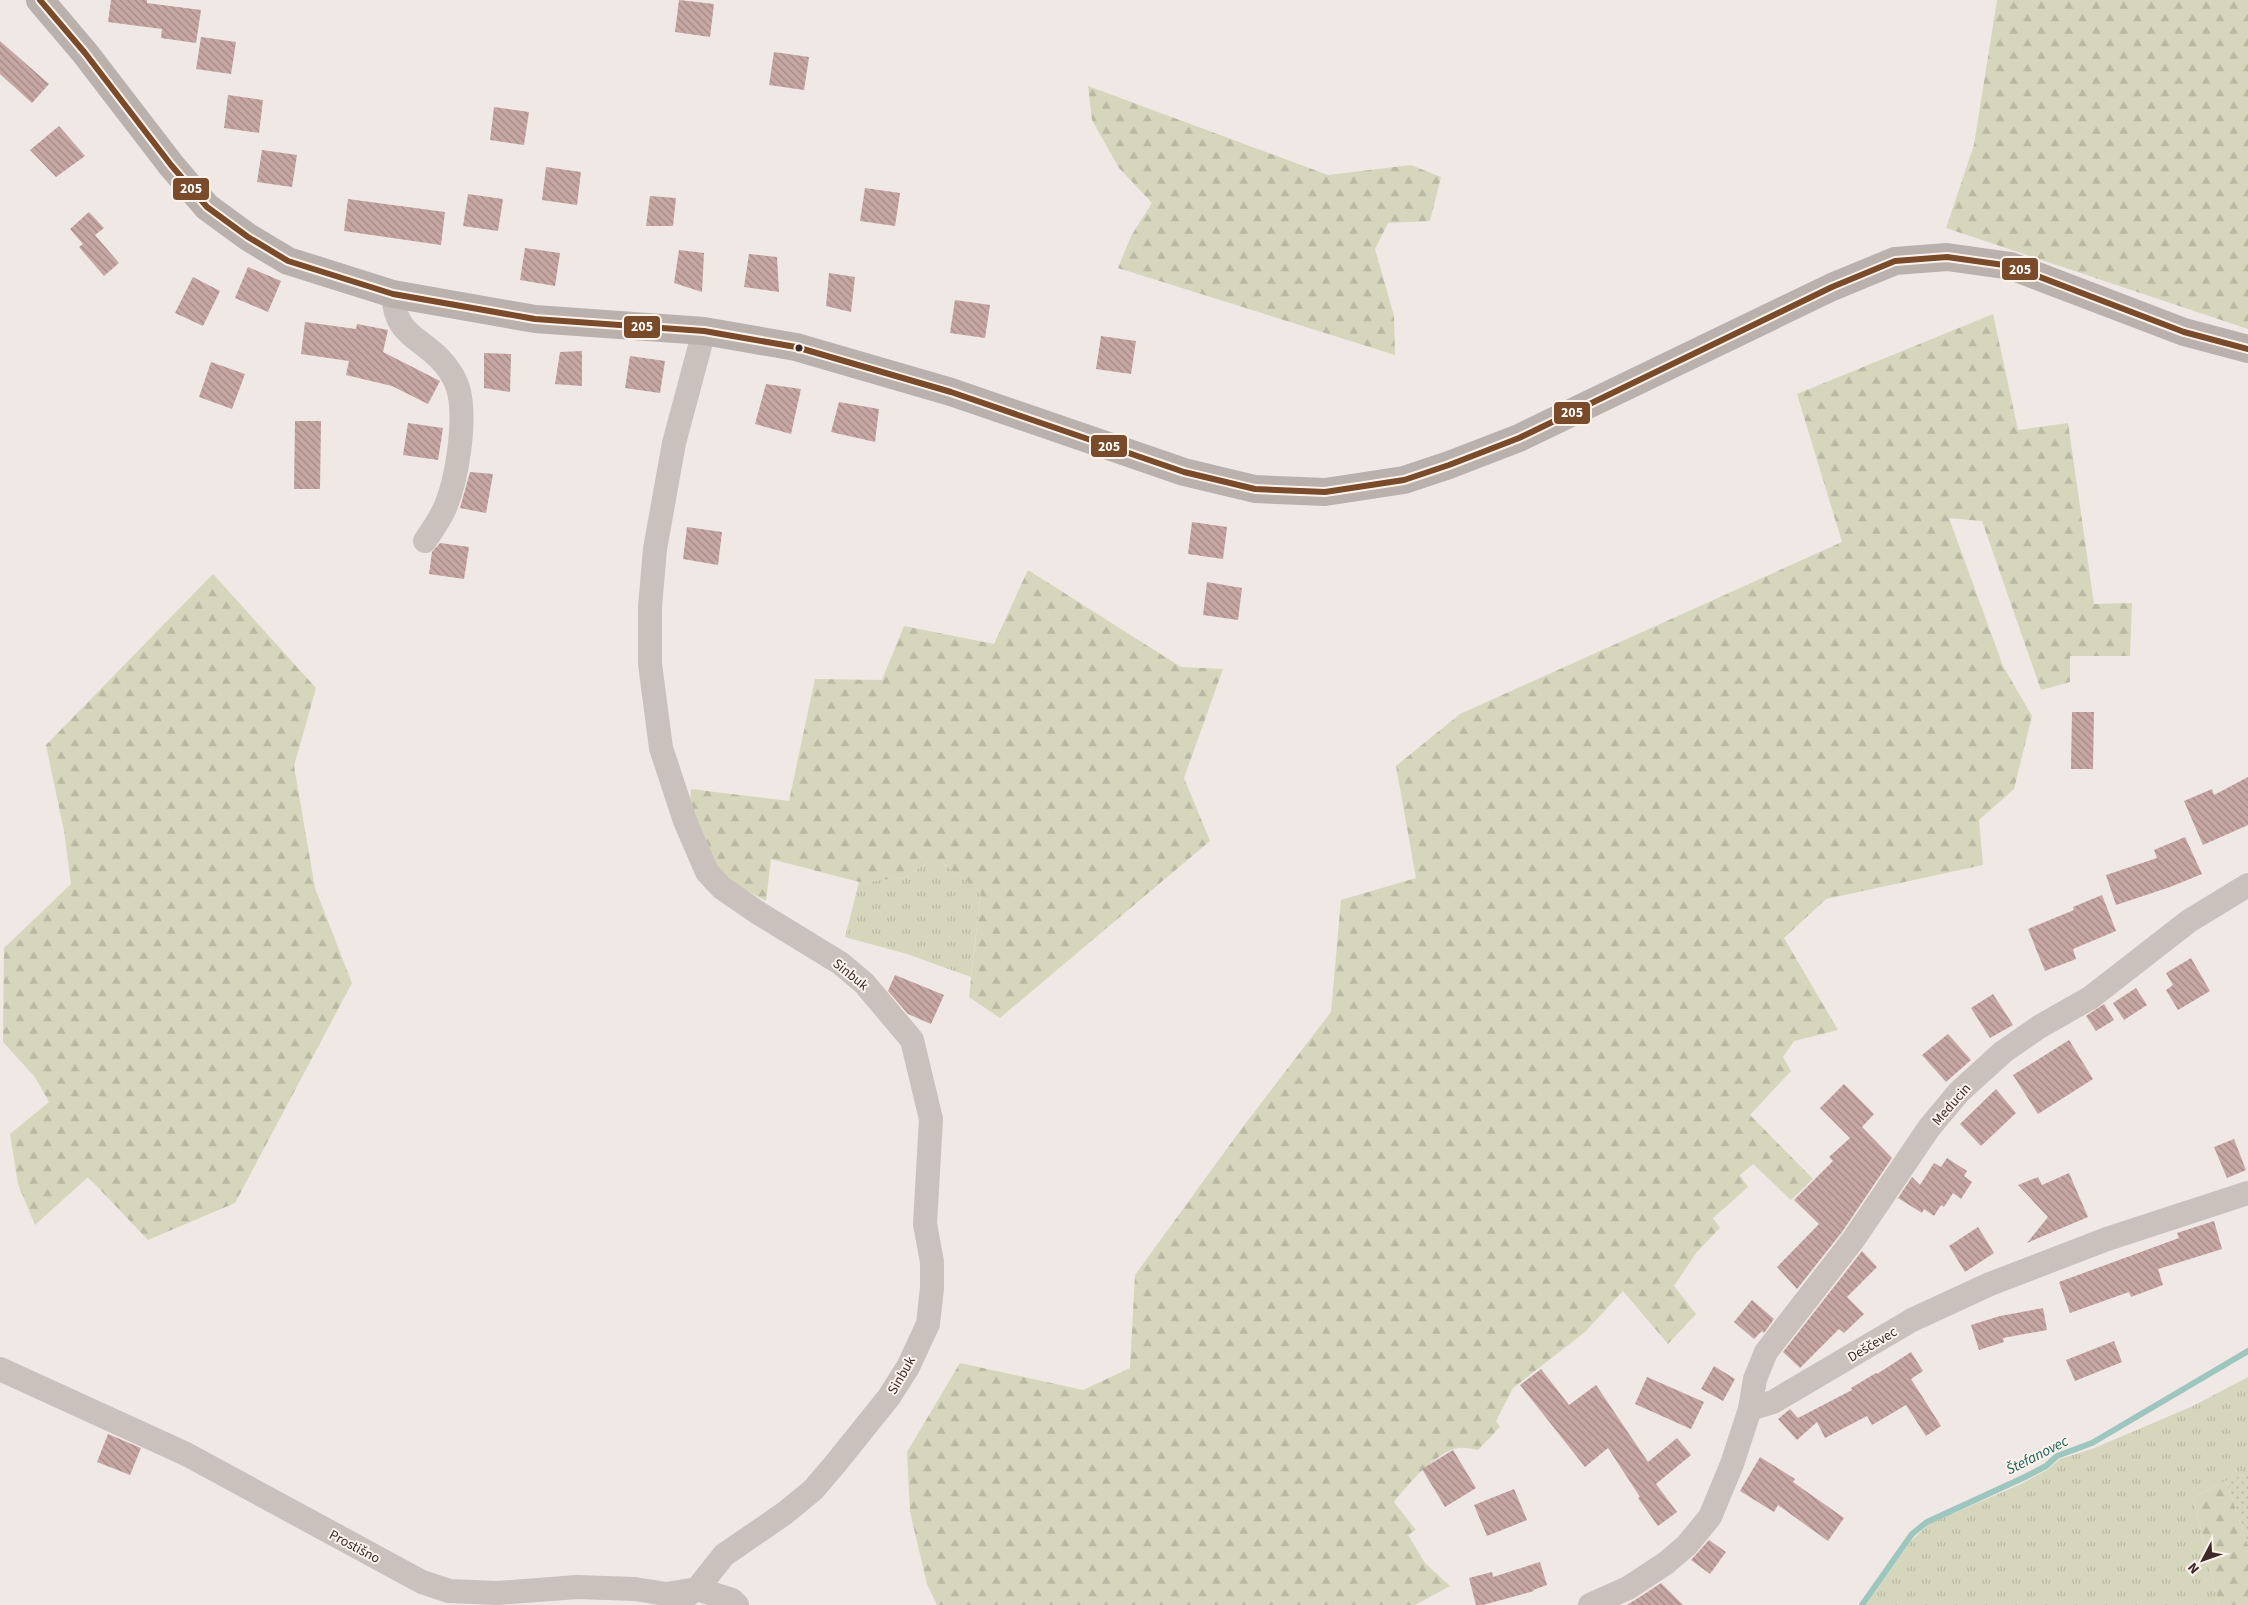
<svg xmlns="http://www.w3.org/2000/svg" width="2248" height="1605" font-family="'Source Sans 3',sans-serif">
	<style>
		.grass { fill: url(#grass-tufts) }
		.forest { fill: url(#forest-firs) }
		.park { fill: url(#park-dots) }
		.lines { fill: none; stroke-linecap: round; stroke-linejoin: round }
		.stream { stroke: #9dc6be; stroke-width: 6 }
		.building { fill: url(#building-back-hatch) }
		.street { stroke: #cac0bc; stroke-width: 24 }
		.secondary { stroke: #bab0ac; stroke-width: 28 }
		.bus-1-casing { stroke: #fcf2ec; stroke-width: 10 }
		.bus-1 { stroke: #7a4b2a; stroke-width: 6 }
		.bus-dot { fill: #3c2b29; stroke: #fcf2ec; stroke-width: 2 }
		.labels { text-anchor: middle; stroke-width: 4; stroke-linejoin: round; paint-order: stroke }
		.street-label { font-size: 14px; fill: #3c2b29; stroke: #fcf2ec }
		.water-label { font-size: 15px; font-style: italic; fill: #19635a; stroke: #fcf2ec }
		.line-badge { stroke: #fcf2ec; stroke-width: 2 }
		.badge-label { font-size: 14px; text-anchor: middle; font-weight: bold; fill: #fff }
	</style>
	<defs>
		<pattern id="grass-tufts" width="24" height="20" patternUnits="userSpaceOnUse" patternTransform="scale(1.25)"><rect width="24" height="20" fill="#d6d6bc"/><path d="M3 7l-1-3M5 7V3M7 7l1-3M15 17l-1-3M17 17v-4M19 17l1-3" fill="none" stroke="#b9b8a2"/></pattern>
		<pattern id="forest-firs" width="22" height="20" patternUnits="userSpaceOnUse" patternTransform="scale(1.25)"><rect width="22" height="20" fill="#d6d6bc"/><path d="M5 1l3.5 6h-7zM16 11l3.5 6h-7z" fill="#b9b8a2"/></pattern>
		<pattern id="park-dots" width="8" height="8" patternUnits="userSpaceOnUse" patternTransform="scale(1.25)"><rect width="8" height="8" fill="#d6d6bc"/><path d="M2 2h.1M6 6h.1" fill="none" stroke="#b9b8a2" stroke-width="1.8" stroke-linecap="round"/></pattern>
		<pattern id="building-back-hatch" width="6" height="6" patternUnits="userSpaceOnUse" patternTransform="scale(1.25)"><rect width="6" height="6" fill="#c6a7a4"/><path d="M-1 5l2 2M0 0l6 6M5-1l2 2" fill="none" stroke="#a28886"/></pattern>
	</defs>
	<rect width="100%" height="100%" fill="#f0e8e4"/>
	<g class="grass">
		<path d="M935,858l46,33 -10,86 -64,-23 -62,-17 14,-55 44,-4z"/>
		<path d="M2248,1377v97l-22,7 -33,17 26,107h-353l46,-65 17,-16 92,-40 26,-14 13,-11 32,-10 101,-43z"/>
	</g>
	<g class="forest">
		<path d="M1997,0h251v329l-302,-101 28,-83z"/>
		<path d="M1088,86l240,89 83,-10 30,12 -11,44 -42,2 -13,26 19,67 1,39 -277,-87 13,-32 21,-33 -33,-35 -27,-48z"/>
		<path d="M1993,314l25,116 50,-7 26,181 38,-1 -2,53h-60v26l-29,8 -59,-169 -33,-3 54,148 29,50 -18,73 -35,31 4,45 -157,34 -42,39 54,92 -44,11 -11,16 8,14 -41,44 63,64 -22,21 -38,-36 -13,11 8,12 -35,31 7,10 -24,25 -22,33 22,28 -28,30 -45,-53 -38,41 -72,56 -17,33 4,6 -22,23c-6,-1 -14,-3 -20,-2 -21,3 -52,38 -64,54l22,28 -8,5 17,28 25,23 -35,19h-478l-10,-21 -17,-72 -3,-60 53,-89 123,27 47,-22 5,-93 107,-147 89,-116 10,-112 75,-22 -20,-112 64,-52 382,-172 -45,-148z"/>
		<path d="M1028,570l153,97 42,2 -39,109 26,63 -210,177 -31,-21 12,-106 -46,-33 -32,20 -44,4 -88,-23 -5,42 -31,-17 -27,-26 -19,-43 2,-26 98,12 26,-122 67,1 22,-54 90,18z"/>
		<path d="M213,574l103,114 -22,78 21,122 37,95 -117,220 -87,37 -60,-63 -53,48 -17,-41 -8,-50 39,-32 -14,-25 -32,-35 1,-94 67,-64 -7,-53 -18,-86z"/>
		<path d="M2226,1481l22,64v60h-29l-26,-107z"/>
	</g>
	<path class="park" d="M2248,1474v71l-22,-64z"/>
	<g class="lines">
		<path class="stream" d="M1862,1605l50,-71 15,-12 98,-45 21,-11 11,-10 35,-13 156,-92"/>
	</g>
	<g class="building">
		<path d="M111,0h36v3l54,7 -5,33 -35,-5 1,-9 -54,-7z"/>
		<path d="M679,0l35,4 -4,33 -35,-5z"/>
		<path d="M201,37l35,5 -5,32 -35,-5z"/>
		<path d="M0,41l49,43 -17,19 -32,-29z"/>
		<path d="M774,52l35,5 -5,33 -35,-5z"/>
		<path d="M228,95l35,5 -4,33 -35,-5z"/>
		<path d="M494,107l35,5 -5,33 -34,-5z"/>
		<path d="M59,126l26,30 -29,21 -26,-27z"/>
		<path d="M262,150l35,5 -5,32 -35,-5z"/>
		<path d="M546,167l35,5 -4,33 -35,-5z"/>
		<path d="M865,188l35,5 -5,33 -35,-5z"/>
		<path d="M468,194l35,5 -5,32 -35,-5z"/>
		<path d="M650,196l26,2 -3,28h-27z"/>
		<path d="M348,199l97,13 -4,33 -97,-14z"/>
		<path d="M89,212l15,16 -9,7 24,28 -15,13 -25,-29 4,-3 -13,-15z"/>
		<path d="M525,248l35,5 -5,33 -35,-6z"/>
		<path d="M679,250l25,3 -2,39 -28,-9z"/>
		<path d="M749,254l28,3 2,35 -35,-5z"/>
		<path d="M248,267l33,14 -13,31 -33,-14z"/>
		<path d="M829,273l26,4 -4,35 -25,-6z"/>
		<path d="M193,277l27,14 -17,35 -28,-13z"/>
		<path d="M955,300l35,5 -5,33 -35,-5z"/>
		<path d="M305,322l51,7 1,-5 31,6 -5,22 57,29 -12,23 -36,-18 -46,-11 3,-14 -48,-7z"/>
		<path d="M1101,336l35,5 -5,33 -35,-5z"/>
		<path d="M582,351v35l-27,-2 5,-32z"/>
		<path d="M484,353l27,1 -1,38 -26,-4z"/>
		<path d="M630,356l35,5 -5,32 -35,-5z"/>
		<path d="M211,362l34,12 -13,35 -33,-12z"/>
		<path d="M766,384l35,5 -10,45 -36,-10z"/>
		<path d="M839,402l40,7 -4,33 -44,-10z"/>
		<path d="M295,421h26l-1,68h-26z"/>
		<path d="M408,423l35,5 -5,32 -35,-5z"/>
		<path d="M470,472l23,2 -7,39 -26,-5z"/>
		<path d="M1192,522l35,5 -4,32 -35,-5z"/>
		<path d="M687,527l35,5 -4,33 -35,-6z"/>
		<path d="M440,543l29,4 -5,32 -35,-5 3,-22z"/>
		<path d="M1207,582l35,6 -4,32 -35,-5z"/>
		<path d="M2072,712h22l-1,57h-22z"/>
		<path d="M2248,777v48l-45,20 -19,-44 28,-12 2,6z"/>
		<path d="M2185,837l17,37 -32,13 -54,18 -10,-30 51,-17 -3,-8z"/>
		<path d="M2102,895l14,36 -43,18 3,10 -31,12 -17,-42 46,-19 -1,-3z"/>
		<path d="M2191,958l19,33 -32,19 -12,-20 7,-5 -7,-12z"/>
		<path d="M895,975l49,20 -13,29 -23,-10 -20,-23z"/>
		<path d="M2136,988l11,17 -23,15 -11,-17z"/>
		<path d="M1993,994l20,31 -23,13 -19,-30z"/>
		<path d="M2104,1004l10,16 -18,11 -10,-15z"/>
		<path d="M1948,1034l23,26 -25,22 -24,-27z"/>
		<path d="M2069,1040l24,39 -55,35 -25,-39z"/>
		<path d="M1844,1084l30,30 -12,13 30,31 -50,74 -45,57 -20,-22 42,-43 -25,-24 39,-39 -4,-4 21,-19 -30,-30z"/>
		<path d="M1996,1089l20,24 -35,33 -21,-22z"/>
		<path d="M2234,1139l12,31 -19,8 -13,-31z"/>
		<path d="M1947,1158l20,13 -3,5 8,6 -11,17 -8,-6 -9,14 -3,-2 -7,11 -10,-7 -2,4 -24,-15 14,-21 8,8 14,-22 7,4z"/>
		<path d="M2069,1173l19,44 -61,26 21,-26 -30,-32 20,-8 4,8z"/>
		<path d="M2214,1221l8,28 -64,20 5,16 -32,12 -2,-5 -59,21 -11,-31 120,-44 -2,-5z"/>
		<path d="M1978,1227l16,26 -29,19 -16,-26z"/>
		<path d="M1862,1251l15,16 -30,30 17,17 -20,19 -5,-4 -39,39 -17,-16z"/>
		<path d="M1752,1300l22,19 -10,14 -2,-2 -8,8 -20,-17z"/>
		<path d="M2043,1308l4,22 -44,8 1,4 -25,8 -8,-25 29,-9z"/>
		<path d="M2114,1341l8,21 -47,19 -9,-21z"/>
		<path d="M1911,1352l12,19 -12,8 30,47 -15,10 -20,-31 -34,20 -5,-9 -42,22 -8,-16 -20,18 -19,-21 12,-10 8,9 54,-28 -1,-2 25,-15 1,1z"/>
		<path d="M1714,1366l21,13 -12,22 -22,-12z"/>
		<path d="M1541,1369l28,36 27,-20 52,77 29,-24 14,17 -35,29 21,28 -19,14 -20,-28 2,-1 -32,-49 -23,19 -65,-82z"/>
		<path d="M1647,1377l57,25 -13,27 -56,-25z"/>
		<path d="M108,1434l33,14 -11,27 -33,-13z"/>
		<path d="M1453,1450l23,38 -31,19 -23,-38z"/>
		<path d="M1760,1457l35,22 -2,3 51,36 -16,23 -50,-36 -4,7 -34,-21z"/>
		<path d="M1514,1489l13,31 -40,16 -13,-31z"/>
		<path d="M1709,1540l17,12 -16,22 -19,-14z"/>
		<path d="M1540,1562l7,23 -14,5 1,1 -51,14h-7l-7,-27 23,-6 1,5z"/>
		<path d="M1661,1583l22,22h-56l19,-12z"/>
	</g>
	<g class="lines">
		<g class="street">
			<path d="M393,294c2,40 23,41 47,65 7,7 15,19 18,29 9,31 -1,95 -15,124 -5,10 -12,20 -18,29"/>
			<path d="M0,1369l186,85 236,128 27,9 48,2 80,-6 58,2 31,5 31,-5 35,11 5,5"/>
			<path d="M1750,1409l23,-7 139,-82 78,-36 117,-45 141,-46"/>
			<path d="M672,1605l25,-16 27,-34 61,-42 28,-23 23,-27 53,-66 19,-30 20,-43 4,-36v-26l-7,-38 6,-105 -19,-79 -48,-57 -24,-20 -80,-49 -38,-26 -15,-16 -22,-51 -24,-73 -11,-84v-57l5,-58 19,-106 30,-112"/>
			<path d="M1590,1605l38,-17 38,-25 21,-18 23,-28 22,-53 18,-55 5,-30 11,-27 87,-112 76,-112 30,-36 44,-40 36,-25 51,-29 99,-77 59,-36"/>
		</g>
		<path class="secondary" d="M40,0l45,53 86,112 36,42 41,30 40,24 105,33 142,25 169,12 92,16 155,45 233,80 71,17 70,3 79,-12 45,-15 70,-27 313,-151 63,-26 52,-4 64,9 173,66 64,17"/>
		<g class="bus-1-casing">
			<path id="bus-1" d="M40,0l45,53 86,112 36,42 41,30 40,24 105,33 142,25 169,12 92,16 155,45 233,80 71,17 70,3 79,-12 45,-15 70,-27 313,-151 63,-26 52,-4 64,9 173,66 64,17"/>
		</g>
		<use href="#bus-1" class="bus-1"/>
	</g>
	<circle class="bus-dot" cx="799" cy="348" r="4.5"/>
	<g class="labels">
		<g class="street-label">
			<text transform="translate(851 974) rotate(39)" y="5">Sinbuk</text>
			<text transform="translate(1951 1104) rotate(-49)" y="5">Meducin</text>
			<text transform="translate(1872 1344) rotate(-31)" y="5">Deščevec</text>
			<text transform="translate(901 1375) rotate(-60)" y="5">Sinbuk</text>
			<text transform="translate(355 1546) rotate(28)" y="5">Prostišno</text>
		</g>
		<g class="water-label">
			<text transform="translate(2037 1455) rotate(-27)" y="5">Štefanovec</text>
		</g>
	</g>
	<g class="line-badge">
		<rect x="172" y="177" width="38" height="24" rx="5" fill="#7a4b2a"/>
		<rect x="2001" y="257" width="38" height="24" rx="5" fill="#7a4b2a"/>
		<rect x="623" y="315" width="38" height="24" rx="5" fill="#7a4b2a"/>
		<rect x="1553" y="401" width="38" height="24" rx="5" fill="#7a4b2a"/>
		<rect x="1090" y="434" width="38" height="24" rx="5" fill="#7a4b2a"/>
	</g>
	<g class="badge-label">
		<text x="191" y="193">205</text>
		<text x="2020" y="274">205</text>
		<text x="642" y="331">205</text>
		<text x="1572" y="417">205</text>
		<text x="1109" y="451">205</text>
	</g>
	<g transform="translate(2203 1560) rotate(229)" stroke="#fcf2ec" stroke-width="4" paint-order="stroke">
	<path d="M0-4L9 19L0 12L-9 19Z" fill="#3c2b29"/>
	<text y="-8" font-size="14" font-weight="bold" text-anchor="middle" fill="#3c2b29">N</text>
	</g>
</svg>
